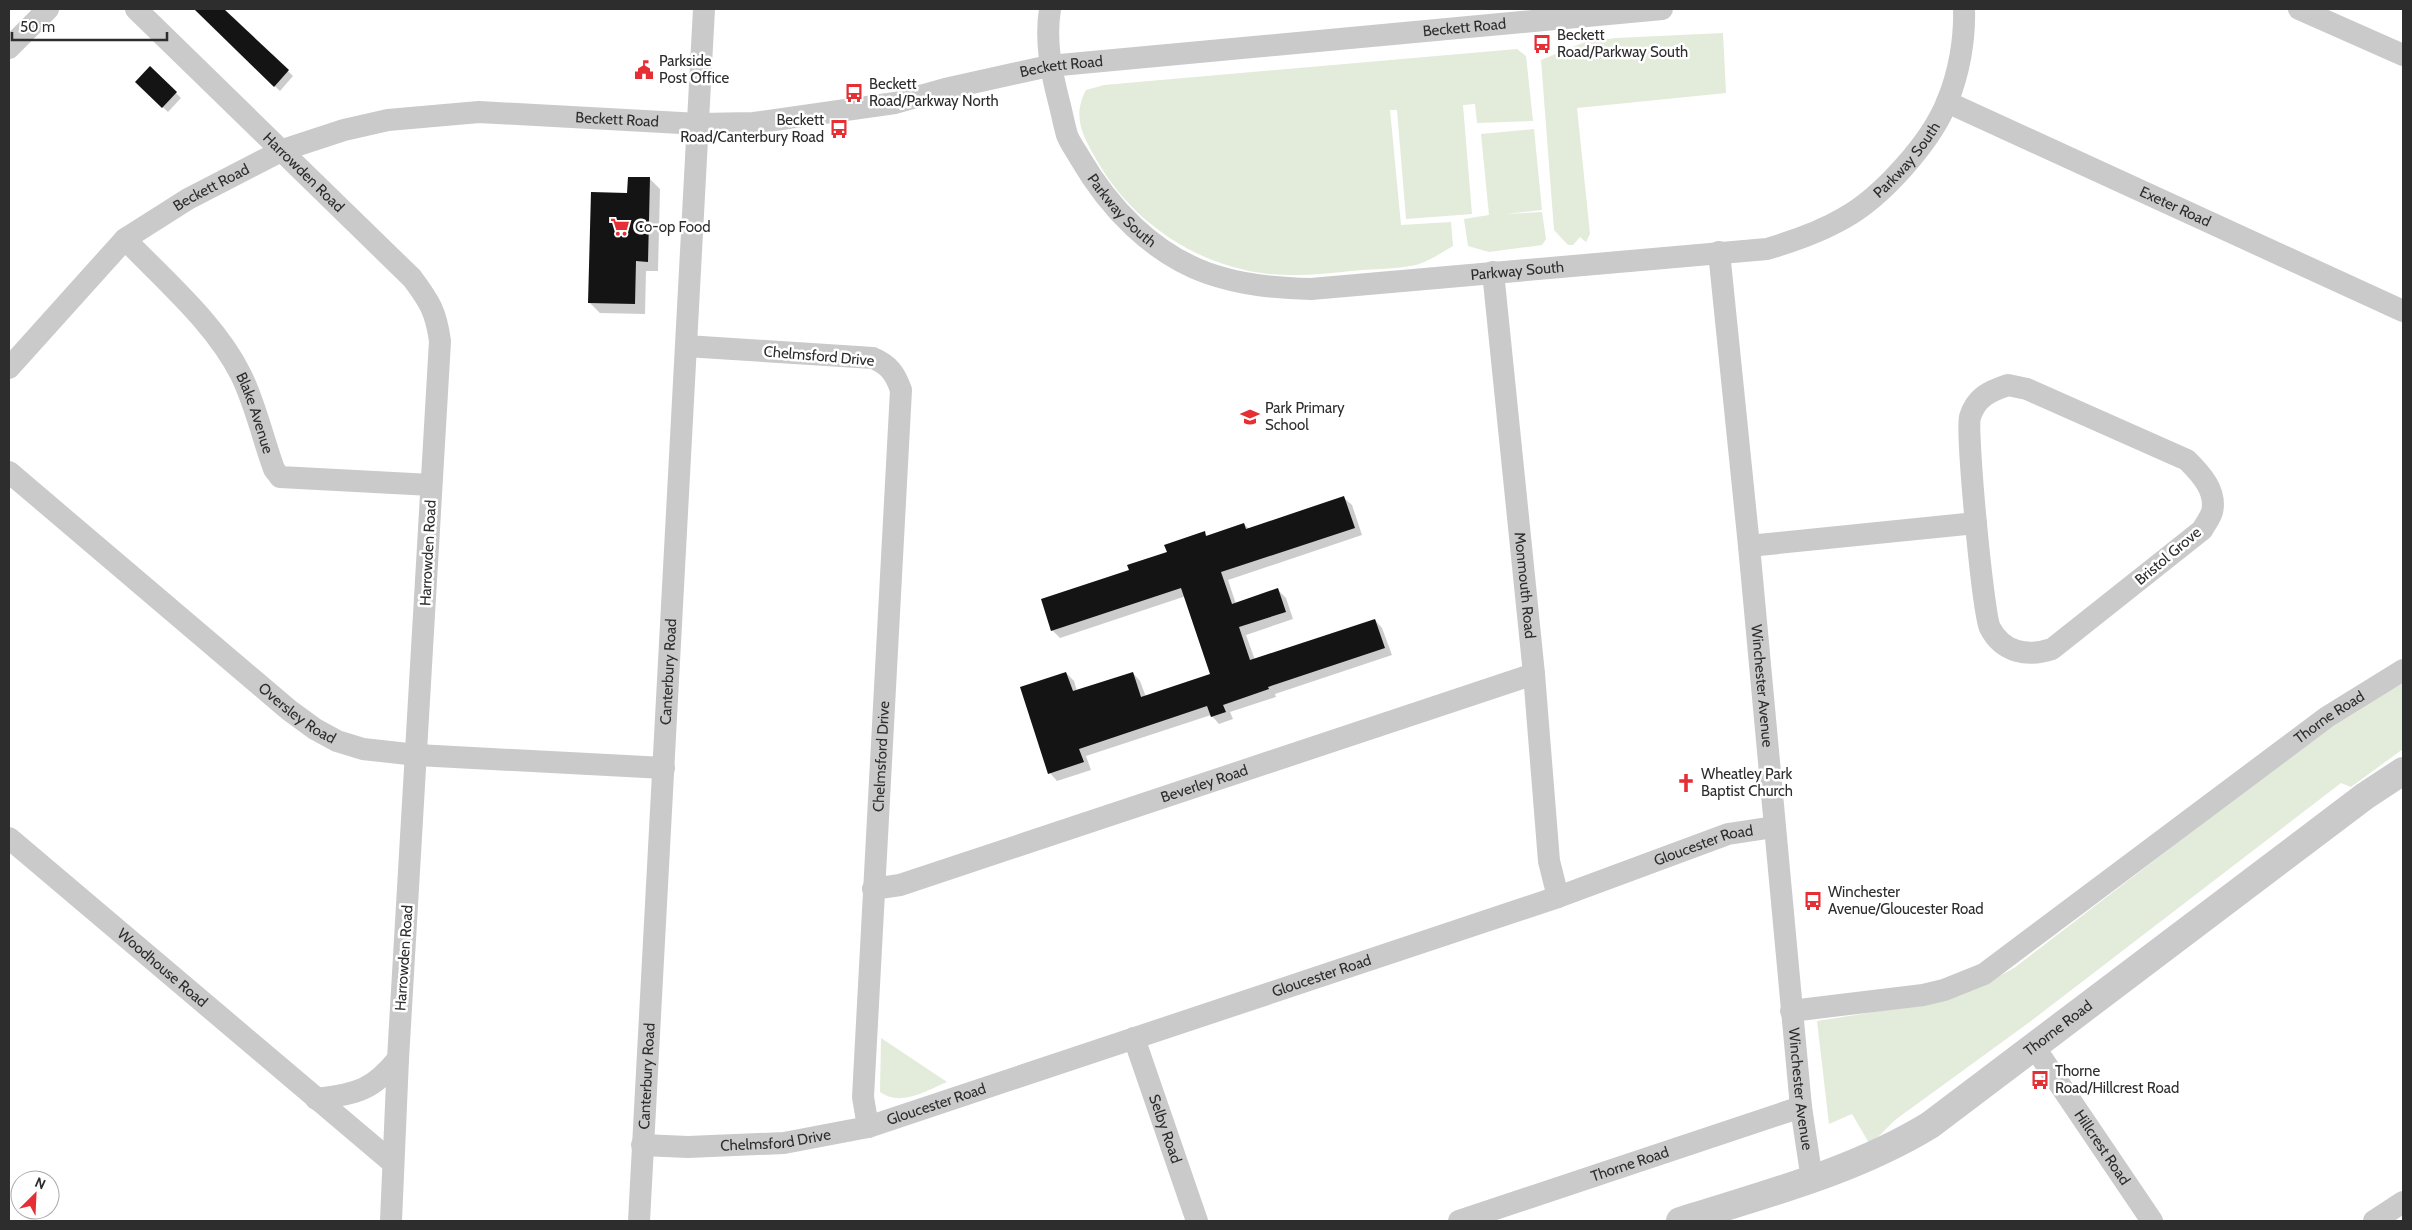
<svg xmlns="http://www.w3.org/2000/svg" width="2412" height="1230" font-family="Cabin,sans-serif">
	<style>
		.green { fill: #e3ebda }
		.shadow { fill: #0003 }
		.building { fill: #141414 }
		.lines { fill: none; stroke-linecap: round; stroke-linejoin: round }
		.minor { stroke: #cacaca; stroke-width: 22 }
		.tertiary { stroke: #cacaca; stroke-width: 28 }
		.labels { text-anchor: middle; stroke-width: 5; stroke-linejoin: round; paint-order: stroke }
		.street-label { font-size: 15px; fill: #2d2d2d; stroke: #fff }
		.poi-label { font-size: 15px; fill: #2d2d2d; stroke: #fff; text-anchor: start }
	</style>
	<rect width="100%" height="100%" fill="#fff"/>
	<g class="green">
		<path d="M1723,33l3,60 -149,15 13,126 -4,8 -6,-5 -7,8h-5l-14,-15 -13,-170 44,-18 31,-4z"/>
		<path d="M1517,49l9,7 7,65 -56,2 -2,-19 -12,1 9,109 -66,5 -9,-109h-7l11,115 50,-3 2,24c-11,6 -22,14 -34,18 -17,5 -49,5 -68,7 -34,4 -71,7 -106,-1 -60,-13 -115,-53 -146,-106 -15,-26 -28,-46 -13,-74l18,-5z"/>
		<path d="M1534,129l8,81 -36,4 36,-2 4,27 -4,6 -53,7 -21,-6 -4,-27 25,-4 -8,-81z"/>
		<path d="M2403,683v66l-52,38 -10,-4 -310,238 -136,99 -17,17 -9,6 -17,-29 -23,10 -12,-103c67,-11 137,-18 197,-53l292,-224 63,-42z"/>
		<path d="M881,1038l66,44c-22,9 -46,25 -67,10z"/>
	</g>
	<g class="shadow">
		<path d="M195,9h28l70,67 -13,15z"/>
		<path d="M150,67l31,31 -13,14 -32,-30z"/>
		<path d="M650,179l10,10 -2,82h-12l-1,43 -45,-1 -11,-11 40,-108z"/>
		<path d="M1344,498l8,7 10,30 -134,45 8,24 42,-14 8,8 7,21 -47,16 9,25 120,-40 7,8 10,27 -117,39 1,3 -46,15 3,7 -14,5 -8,-9 -125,41 5,14 -34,11 -7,-8 16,-100 8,8 3,10 56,-18 7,8 6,16 66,-22 -26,-79 -126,42 -8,-8 79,-59 73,-38 4,4 36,-13 5,5z"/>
	</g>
	<g class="building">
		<path d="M194,9h30l65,61 -15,17z"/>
		<path d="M150,66l27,26 -15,16 -27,-26z"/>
		<path d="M628,177h22l-2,85 -12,-1 -1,43 -47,-1 3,-111 36,1z"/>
		<path d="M1344,496l11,32 -134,44 11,32 46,-16 8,24 -47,15 11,33 125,-41 10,29 -117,39 1,2 -46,16 3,7 -15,5 -4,-11 -128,43 5,13 -36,12 -28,-87 46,-15 7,19 60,-19 8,25 69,-23 -29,-86 -130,43 -10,-32 88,-29 -2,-5 40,-13 -3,-7 41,-14 1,5 38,-13 2,6z"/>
	</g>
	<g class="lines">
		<g class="minor">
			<path id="s1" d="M136,9l276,269c18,24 24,34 28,63l-42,718 -7,162"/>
			<path id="s2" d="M1050,9c-5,32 1,62 9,93 3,11 5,23 8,33 3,8 9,16 13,23 29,50 72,95 127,115 34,12 68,15 104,16l456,-40c27,-8 53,-17 77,-31 38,-21 87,-76 103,-116 12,-28 18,-63 17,-93"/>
			<path d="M2299,9l104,46"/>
			<path d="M9,48l39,-39"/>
			<path id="s3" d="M1947,102l456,209"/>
			<path id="s4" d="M125,239c39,41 91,85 116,136 14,28 22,64 33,94l6,8 151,8"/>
			<path id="s5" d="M1719,252l30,294 52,561 11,73"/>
			<path id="s6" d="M1493,272l41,402 15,187 9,36"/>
			<path id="s7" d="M9,368l116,-129 63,-40 95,-49 61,-20 44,-10 91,-8 220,12 55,-1 141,-20 50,-14 104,-23 613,-57"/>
			<path d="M2008,385l19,4 160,71c14,14 30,31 25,52 -2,6 -7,13 -10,18l-150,119c-24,8 -49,4 -62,-21 -7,-14 -24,-196 -20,-211 6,-20 20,-26 38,-32z"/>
			<path id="s8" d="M9,472l280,238 26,19 22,12 26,8 54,6 247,13"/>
			<path d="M1749,546l227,-23"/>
			<path id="s9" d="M9,838l384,325"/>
			<path id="s10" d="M873,889l27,-4 634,-211"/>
			<path id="s11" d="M1791,1011l132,-16 21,-5 40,-16 343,-257 76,-47"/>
			<path id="s12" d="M1134,1038l63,183"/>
			<path id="s13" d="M2035,1048l117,173"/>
			<path d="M316,1099c41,-6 55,-7 82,-40"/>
			<path id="s14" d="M868,1127l690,-230 170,-63 46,-7"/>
			<path id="s15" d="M642,1145l46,2 96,-4 84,-16 -5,-30 38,-707c-6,-17 -12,-25 -28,-32l-187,-12"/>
			<path id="s16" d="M639,1221l65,-1212"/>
			<path id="s17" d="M1459,1221l342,-114"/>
			<path d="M2374,1221l29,-19"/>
		</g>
		<path class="tertiary" id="s18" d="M1680,1221c85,-27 173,-49 250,-96l435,-329 38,-25"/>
	</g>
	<defs>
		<g id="bus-bare" transform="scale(1.5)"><path d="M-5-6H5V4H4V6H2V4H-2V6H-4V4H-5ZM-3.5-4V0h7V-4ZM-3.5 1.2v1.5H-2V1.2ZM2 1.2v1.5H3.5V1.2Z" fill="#e52f35" stroke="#fff" stroke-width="2.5" paint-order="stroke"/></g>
		<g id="civic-bare" transform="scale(1.5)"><path d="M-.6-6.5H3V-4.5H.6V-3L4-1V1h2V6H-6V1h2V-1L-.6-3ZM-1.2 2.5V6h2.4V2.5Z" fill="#e52f35" stroke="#fff" stroke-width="2.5" paint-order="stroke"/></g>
		<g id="supermarket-bare" transform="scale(1.5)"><path d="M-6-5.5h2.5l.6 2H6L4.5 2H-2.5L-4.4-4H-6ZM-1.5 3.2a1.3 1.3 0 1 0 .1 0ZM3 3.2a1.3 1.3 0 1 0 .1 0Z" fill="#e52f35" stroke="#fff" stroke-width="2.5" paint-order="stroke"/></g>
		<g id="school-bare" transform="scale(1.5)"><path d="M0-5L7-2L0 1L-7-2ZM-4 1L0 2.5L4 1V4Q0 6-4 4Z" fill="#e52f35" stroke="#fff" stroke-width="2.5" paint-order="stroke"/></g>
		<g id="church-bare" transform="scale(1.5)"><path d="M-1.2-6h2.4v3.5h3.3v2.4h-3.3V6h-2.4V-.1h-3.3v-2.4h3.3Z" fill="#e52f35" stroke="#fff" stroke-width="2.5" paint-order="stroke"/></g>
	</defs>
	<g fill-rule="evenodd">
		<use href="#bus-bare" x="1542" y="44"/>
		<use href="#civic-bare" x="644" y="70"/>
		<use href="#bus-bare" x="854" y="93"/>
		<use href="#bus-bare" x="839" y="129"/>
		<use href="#supermarket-bare" x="620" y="227"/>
		<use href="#school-bare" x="1250" y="417"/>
		<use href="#church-bare" x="1686" y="783"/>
		<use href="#bus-bare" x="1813" y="901"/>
		<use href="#bus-bare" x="2040" y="1080"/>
	</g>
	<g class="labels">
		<g class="street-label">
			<text dy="5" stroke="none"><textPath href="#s7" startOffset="1549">Beckett Road</textPath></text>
			<text dy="5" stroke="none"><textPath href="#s7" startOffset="1144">Beckett Road</textPath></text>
			<text dy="5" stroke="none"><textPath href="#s7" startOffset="694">Beckett Road</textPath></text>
			<text dy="5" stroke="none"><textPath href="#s2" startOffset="1062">Parkway South</textPath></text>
			<text dy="5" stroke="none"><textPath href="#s1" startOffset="234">Harrowden Road</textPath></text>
			<text dy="5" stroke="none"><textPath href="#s7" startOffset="274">Beckett Road</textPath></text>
			<text dy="5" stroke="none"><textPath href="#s3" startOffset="251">Exeter Road</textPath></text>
			<text dy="5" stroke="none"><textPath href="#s2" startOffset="222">Parkway South</textPath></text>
			<text dy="5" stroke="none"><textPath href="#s2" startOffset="642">Parkway South</textPath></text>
			<text transform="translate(819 356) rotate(5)" y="5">Chelmsford Drive</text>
			<text dy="5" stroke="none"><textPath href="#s4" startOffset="220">Blake Avenue</textPath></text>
			<text transform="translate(428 553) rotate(-87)" y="5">Harrowden Road</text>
			<text transform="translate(2168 556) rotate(-40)" y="5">Bristol Grove</text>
			<text dy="5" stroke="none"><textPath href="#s6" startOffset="315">Monmouth Road</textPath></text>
			<text dy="5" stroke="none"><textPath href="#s16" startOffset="550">Canterbury Road</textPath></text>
			<text dy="5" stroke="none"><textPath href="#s5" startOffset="436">Winchester Avenue</textPath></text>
			<text dy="5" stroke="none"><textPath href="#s8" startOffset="376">Oversley Road</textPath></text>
			<text dy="5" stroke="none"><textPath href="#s11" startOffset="628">Thorne Road</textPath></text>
			<text dy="5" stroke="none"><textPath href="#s15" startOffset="599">Chelmsford Drive</textPath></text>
			<text dy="5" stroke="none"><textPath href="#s10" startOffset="348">Beverley Road</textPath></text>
			<text dy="5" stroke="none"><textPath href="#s14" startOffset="882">Gloucester Road</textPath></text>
			<text transform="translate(404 958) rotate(-86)" y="5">Harrowden Road</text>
			<text dy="5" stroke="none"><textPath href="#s9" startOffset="201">Woodhouse Road</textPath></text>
			<text dy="5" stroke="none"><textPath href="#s14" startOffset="478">Gloucester Road</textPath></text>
			<text dy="5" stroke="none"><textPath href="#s18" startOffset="429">Thorne Road</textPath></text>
			<text dy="5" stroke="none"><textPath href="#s16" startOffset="145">Canterbury Road</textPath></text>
			<text dy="5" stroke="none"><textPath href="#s5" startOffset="841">Winchester Avenue</textPath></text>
			<text dy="5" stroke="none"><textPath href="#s14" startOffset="72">Gloucester Road</textPath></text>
			<text dy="5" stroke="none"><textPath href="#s12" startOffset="96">Selby Road</textPath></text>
			<text dy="5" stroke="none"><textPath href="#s15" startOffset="134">Chelmsford Drive</textPath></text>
			<text dy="5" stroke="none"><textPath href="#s13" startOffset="120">Hillcrest Road</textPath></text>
			<text dy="5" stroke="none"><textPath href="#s17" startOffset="180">Thorne Road</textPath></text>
		</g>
		<g class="poi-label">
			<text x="1557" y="40">Beckett<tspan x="1557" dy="17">Road/Parkway South</tspan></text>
			<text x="659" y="66">Parkside<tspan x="659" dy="17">Post Office</tspan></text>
			<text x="869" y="89">Beckett<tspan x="869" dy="17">Road/Parkway North</tspan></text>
			<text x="824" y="125" text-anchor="end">Beckett<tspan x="824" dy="17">Road/Canterbury Road</tspan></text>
			<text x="635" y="232">Co-op Food</text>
			<text x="1265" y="413">Park Primary<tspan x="1265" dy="17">School</tspan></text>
			<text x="1701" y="779">Wheatley Park<tspan x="1701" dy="17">Baptist Church</tspan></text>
			<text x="1828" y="897">Winchester<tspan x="1828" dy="17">Avenue/Gloucester Road</tspan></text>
			<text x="2055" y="1076">Thorne<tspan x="2055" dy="17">Road/Hillcrest Road</tspan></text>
		</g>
	</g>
	<rect width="2412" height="1230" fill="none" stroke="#2d2d2d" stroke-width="20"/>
	<g transform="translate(35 1195) rotate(24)"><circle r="24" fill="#ffffff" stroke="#ababab"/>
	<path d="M0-4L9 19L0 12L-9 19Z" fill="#e52f35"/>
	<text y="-8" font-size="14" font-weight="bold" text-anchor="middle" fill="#2d2d2d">N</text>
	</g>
	<path d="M12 32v8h155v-8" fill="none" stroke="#2d2d2d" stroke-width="2.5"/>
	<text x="20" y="32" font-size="15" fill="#2d2d2d" stroke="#ffffff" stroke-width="4" paint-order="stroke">50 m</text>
</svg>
